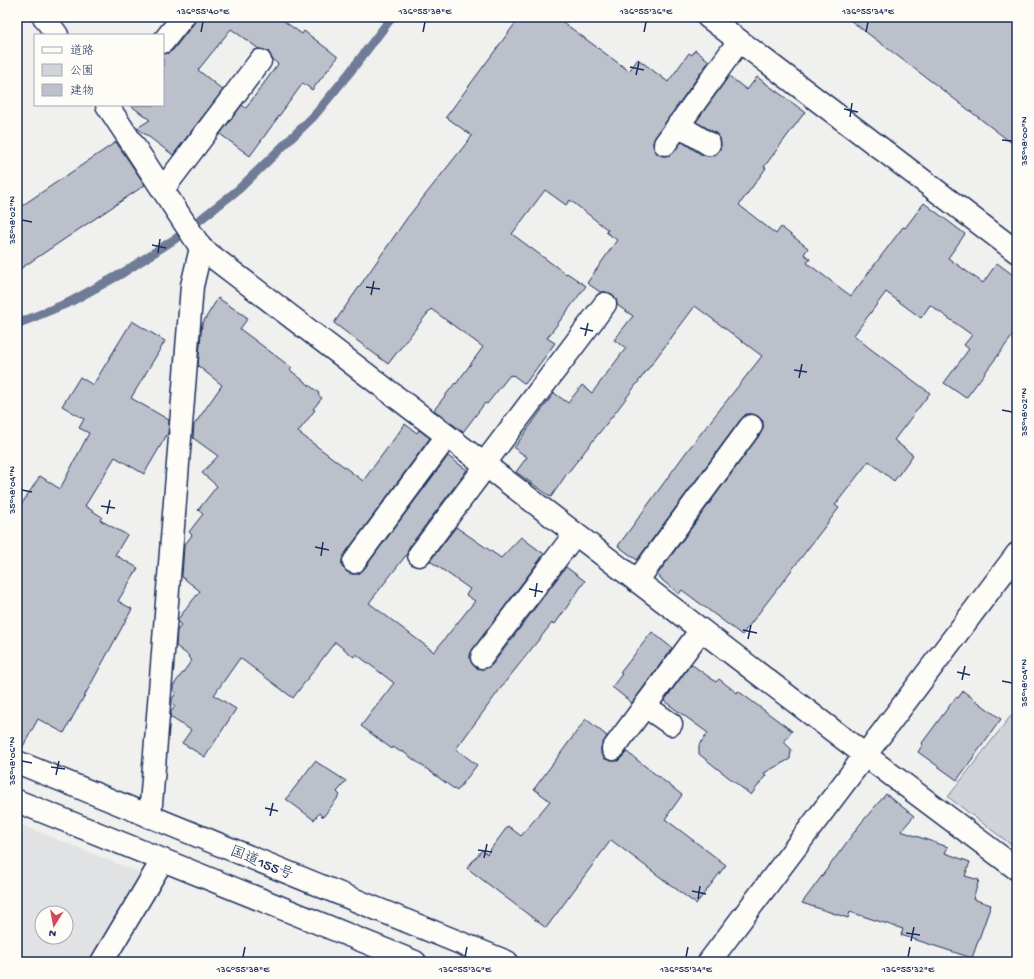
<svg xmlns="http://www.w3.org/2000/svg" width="1034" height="979" font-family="'Gochi Hand','Klee One',sans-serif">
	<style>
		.built { fill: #e0e2e3; fill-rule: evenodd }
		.green { fill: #d0d3d8; stroke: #76819b }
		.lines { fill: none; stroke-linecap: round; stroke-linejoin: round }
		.stream { stroke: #6f7b97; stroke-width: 9 }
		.building { fill: #bbc0ca; stroke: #1b2f5e }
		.minor-casing { stroke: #1b2f5e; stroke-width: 25 }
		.highway-casing { stroke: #1b2f5e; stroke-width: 25 }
		.minor { stroke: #fdfcf7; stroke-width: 22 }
		.highway { stroke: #fdfcf7; stroke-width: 22 }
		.ticks { fill: none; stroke: #1b2f5e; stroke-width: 1.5 }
		.labels { text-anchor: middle; stroke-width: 3; stroke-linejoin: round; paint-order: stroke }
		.street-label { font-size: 15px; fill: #1b2f5e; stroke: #fdfcf7 }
		.neatline { fill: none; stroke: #1b2f5e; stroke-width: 1.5 }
		.ticks-label { font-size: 10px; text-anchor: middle; fill: #1b2f5e }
	</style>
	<rect width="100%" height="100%" fill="#f0f0ee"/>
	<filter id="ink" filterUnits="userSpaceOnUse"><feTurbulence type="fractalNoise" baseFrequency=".025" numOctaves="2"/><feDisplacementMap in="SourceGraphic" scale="8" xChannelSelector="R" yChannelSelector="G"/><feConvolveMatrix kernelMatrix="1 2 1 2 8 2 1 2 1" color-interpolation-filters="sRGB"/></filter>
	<g filter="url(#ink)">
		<path class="built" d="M17,823l123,50 -3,10 -47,79h-73zM42,913h24v24h-24z"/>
		<path class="green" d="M1017,708v133l-4,5 -65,-49z"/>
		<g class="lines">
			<path class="stream" d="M17,324l53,-22 51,-28 57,-37 61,-48 75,-73 36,-44 42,-55"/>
		</g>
		<g class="building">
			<path d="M199,17h79l24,17 2,-3 34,26 -26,33 -9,-7 -53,73 -30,-22 22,-29 4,3 32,-44 -6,-5 -1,-3 -3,-5 -9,-2 -28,-20 -33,41 25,20 -50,65 -36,-27 13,-8 -20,-15h33v-51l5,-1 5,-3z"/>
			<path d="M520,17h36l73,54 9,-12 30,23 21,-29 3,2 3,-5 14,11 -54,76 -2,6 1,6 4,5 5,2 7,-1 12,-13 20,13 6,1 7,-1 4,-4 2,-6 -1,-7 -4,-5 -20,-11 33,-46 18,14 10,-13 48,35 -41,55 2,1 -27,37 37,29 5,-7 27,21 -4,6 6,5 -3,4 44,33 52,-69 2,1 19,-25 41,31 -17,24 35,25 14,-20 20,15v52l-51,68 -22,-15 25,-34 -5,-4 8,-10 -42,-30 -9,13 -35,-26 -32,43 14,12 62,46 -36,47 19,15 -19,26 -25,-20 -34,44 4,3 -97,127 -60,-45 -3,4 -17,-14v-1l-5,-4 104,-142 2,-5v-7l-5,-5 -6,-2h-6l-5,5 -104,141 -19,-14 69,-95 75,-95 -67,-50 -77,103 -52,66 -15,22 -35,-25 11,-15 -13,-9 40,-55 14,10 14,-18 10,8 34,-45 -12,-8 19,-24 -16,-11 -1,-6 -4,-5 -6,-2h-6l-13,-9 30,-43 -11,-8 2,-2 -38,-30 -4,5 -21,-15 -33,44 54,40 1,-1 19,13 -39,52 8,5 -30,41 -12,-9 -1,1 -2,-1 -23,29 -2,-1 -22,29 -29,-22 21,-27 1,1 27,-37 -52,-38 -43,55 -54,-41 73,-105 65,-82 -26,-19z"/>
			<path d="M846,17h171v130l-77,-59z"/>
			<path d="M116,142l29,43 -128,86v-62z"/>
			<path d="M218,298l30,20 -8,11 52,39 -2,2 29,23 -1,2 4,3 -9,11 2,1 -17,22 65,49 42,-57 12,9 2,-3 11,8 -86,117 -2,5v7l5,5 5,2h7l5,-5 84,-113 19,14 -58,77 -2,7 -38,49 65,49 41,-51 -9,-6 4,-6 -40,-28 26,-34 45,31 20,-21 23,17 -72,96 -2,6 1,6 4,5 6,2 6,-1 5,-3 74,-98 19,14 -30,43 -3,-1 -46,58 -50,68 21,16 -20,26 -55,-40 -1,1 -8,-5 -1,2 -31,-23 33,-43 -38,-29 -2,3 -19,-15 -42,56 -53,-40 -26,37 22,14 -31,48 -23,-14 9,-13 -21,-13 1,-5 4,-6 -3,-3v-4l4,-6 -3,-3v-4l19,-26 -4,-3 1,-1 -13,-10 1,-15 4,-6 -3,-3v-3l22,-28 -18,-14 2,-31 8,-11 -3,-3 14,-18 -5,-4 19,-24 -15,-13 16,-17 -25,-18 1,-13 28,-40 -24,-19 4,-42z"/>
			<path d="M132,321l33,20 -34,57 38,22 -1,13 -24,41 -29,-17 -30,49 17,11 -2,3 27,15 -12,20 23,13 -20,33 14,8 -68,124 -26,-14 -17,31h-4v-239l23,-35 20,13 29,-56 -10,-5 5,-9 -22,-13 18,-29 13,8z"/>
			<path d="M652,632l20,16 -40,55 -20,-16 10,-13 -2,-1z"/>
			<path d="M691,664l25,18 3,-3 18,14 1,-2 54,40 -8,11 7,7 -1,10 -26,14 2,2 -15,20 -52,-41v-9l9,-12 -44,-32z"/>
			<path d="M963,691l38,28 -44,61 -39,-28 5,-8 -1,-1 34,-46 2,1z"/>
			<path d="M586,719l21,17 -6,12v6l4,5 6,2h7l9,-9 55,43 -17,24 61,46 -30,39 -85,-64 -65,88 -79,-60 15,-18 5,4 21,-28 13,10 29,-35 -16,-12z"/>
			<path d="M315,761l31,20 -9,11 3,3 -17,22 -4,-4 -5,7 -28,-21z"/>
			<path d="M886,794l28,22 -13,15 47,16 -3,6 25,9 -5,14 14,4 -6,19 18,6 -19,53 -71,-23 2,-6 -53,-17 -2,6 -46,-15 59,-80z"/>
		</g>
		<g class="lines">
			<g class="minor-casing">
				<g id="minor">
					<path d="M44,17l13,18"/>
					<path d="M708,17l309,235"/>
					<path d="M163,42l20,-25"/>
					<path d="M107,105l94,143 664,507 152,114"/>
					<path d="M678,125l31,19"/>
					<path d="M665,144l74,-103"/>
					<path d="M163,189l97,-128"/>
					<path d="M484,464l121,-160"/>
					<path d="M419,555l67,-89"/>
					<path d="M354,562l93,-126"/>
					<path d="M637,581l114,-155"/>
					<path d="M482,657l93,-123"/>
					<path d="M645,706l26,18"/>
					<path d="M613,749l88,-119"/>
					<path d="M150,817l42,-531 9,-38"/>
					<path d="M102,962l60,-101"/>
					<path d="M709,962l308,-408"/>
				</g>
			</g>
			<g class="highway-casing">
				<g id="highway">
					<path d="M17,762l490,200"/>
					<path d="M17,801l398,161"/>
				</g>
			</g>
			<use href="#minor" class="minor"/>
			<use href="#highway" class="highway"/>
		</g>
	</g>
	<path class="ticks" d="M201,32l2,-10M423,32l2,-10M644,32l2,-10M866,32l2,-10M630,67l14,3M636,75l3,-13M844,109l14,3M850,117l2,-14M1002,140l10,1M22,220l10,2M152,245l14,3M158,253l2,-14M366,287l14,2M371,295l3,-14M580,328l13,3M585,336l3,-13M794,370l13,2M799,378l3,-14M1002,410l10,2M22,490l10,2M101,506l14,2M107,514l3,-14M315,547l14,3M321,556l2,-14M529,589l14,3M535,597l2,-14M743,630l14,3M748,639l3,-14M957,672l13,3M962,680l3,-14M1002,681l10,2M22,761l10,2M51,767l14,2M56,775l3,-14M265,808l13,3M270,816l3,-13M478,850l14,2M484,858l3,-14M692,891l14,3M698,899l2,-13M906,933l14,2M911,941l3,-14M243,957l2,-10M465,957l2,-10M686,957l2,-10M908,957l2,-10"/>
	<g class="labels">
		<g class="street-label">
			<text transform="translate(262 862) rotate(22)" y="5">国道155号</text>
		</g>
	</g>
	<rect width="1034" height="979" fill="none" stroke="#fdfcf7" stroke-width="44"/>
	<rect x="34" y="34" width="130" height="72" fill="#fdfcf7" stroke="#a3aaba"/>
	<rect x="42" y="47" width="20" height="6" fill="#fdfcf7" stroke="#a3aaba"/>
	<text x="70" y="54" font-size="12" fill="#1b2f5e">道路</text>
	<rect x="42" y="64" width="20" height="12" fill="#d0d3d8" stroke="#a3aaba"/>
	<text x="70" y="74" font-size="12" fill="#1b2f5e">公園</text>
	<rect x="42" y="84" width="20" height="12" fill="#bbc0ca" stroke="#a3aaba"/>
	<text x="70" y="94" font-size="12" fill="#1b2f5e">建物</text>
	<g transform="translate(54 925) rotate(191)"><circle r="19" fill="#fdfcf7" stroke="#a3aaba"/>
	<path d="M0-3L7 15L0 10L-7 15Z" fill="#d1495b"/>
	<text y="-6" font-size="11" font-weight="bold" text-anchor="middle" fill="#1b2f5e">N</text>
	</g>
	<rect x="22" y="22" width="990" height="935" class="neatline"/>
	<g class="ticks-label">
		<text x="203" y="14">136°55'40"E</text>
		<text x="425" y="14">136°55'38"E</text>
		<text x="646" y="14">136°55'36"E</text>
		<text x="868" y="14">136°55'34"E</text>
		<text transform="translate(1023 141) rotate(-90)" y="4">35°18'00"N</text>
		<text transform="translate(11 220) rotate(-90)" y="4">35°18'02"N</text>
		<text transform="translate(1023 412) rotate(-90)" y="4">35°18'02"N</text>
		<text transform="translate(11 490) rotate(-90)" y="4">35°18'04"N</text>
		<text transform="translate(1023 683) rotate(-90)" y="4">35°18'04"N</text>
		<text transform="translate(11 761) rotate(-90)" y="4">35°18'06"N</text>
		<text x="243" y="972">136°55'38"E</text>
		<text x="465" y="972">136°55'36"E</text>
		<text x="686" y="972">136°55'34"E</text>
		<text x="908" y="972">136°55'32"E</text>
	</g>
</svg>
